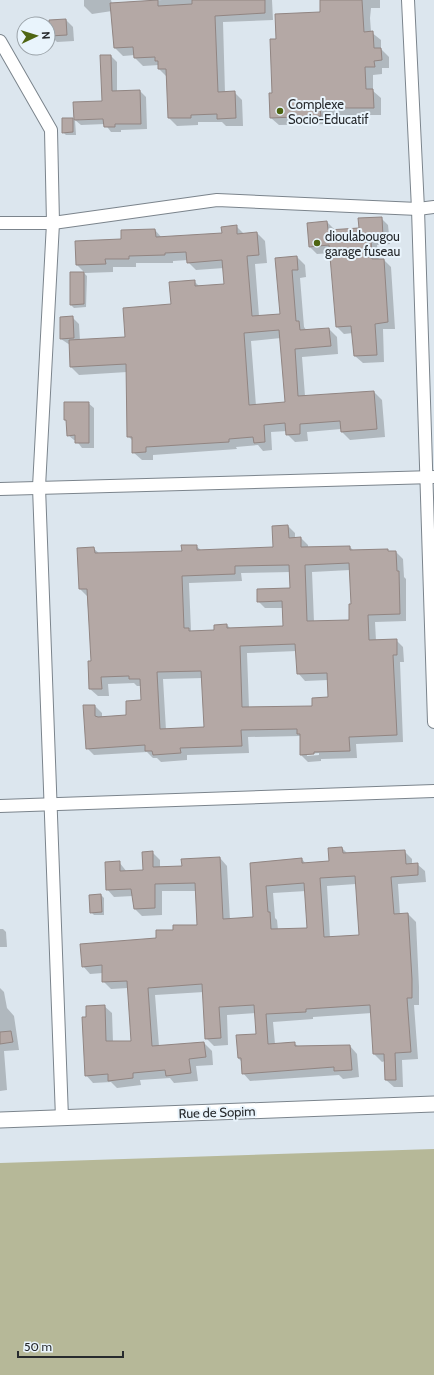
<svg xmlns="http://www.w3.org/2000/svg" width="434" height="1375" font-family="Cabin,sans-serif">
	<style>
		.green { fill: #b6b898 }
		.shadow { fill: #0003; fill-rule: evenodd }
		.building { fill: #b4a8a5; stroke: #918582; fill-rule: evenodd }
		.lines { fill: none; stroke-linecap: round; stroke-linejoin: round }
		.minor-casing { stroke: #7b848c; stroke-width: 14 }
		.tertiary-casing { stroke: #7b848c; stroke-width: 17 }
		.minor { stroke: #fff; stroke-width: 12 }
		.tertiary { stroke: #fff; stroke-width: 15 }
		.poi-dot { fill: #4e6512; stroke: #e9f4fc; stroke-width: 1.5 }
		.labels { text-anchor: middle; stroke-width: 4; stroke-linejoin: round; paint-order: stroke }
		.poi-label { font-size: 13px; fill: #272a2d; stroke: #e9f4fc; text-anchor: start }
		.street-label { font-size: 13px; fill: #272a2d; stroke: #e9f4fc }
	</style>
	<rect width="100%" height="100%" fill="#dce6ee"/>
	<path class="green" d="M434,1149v226h-434v-212z"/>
	<g class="shadow">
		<path d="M84,0h27l1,4 50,-4h111h-1l1,20 -50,2 2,71 9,-1 8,8 1,26h-17l-4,-4h-24v3l-21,1 -8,-8 -2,-41 -8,-8v-4l-16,1 -8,-8v-3l-12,1 -8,-8 -3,-37 -20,3 -8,-8z"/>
		<path d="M321,0h59v8h-9l-1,10 1,14 10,8v9l8,8v11h-7v6l-9,1v16l8,7v17h-53v9l-49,1 -8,-7 6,-78 44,-27z"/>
		<path d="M66,20l7,7 1,14 -17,1 -6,-6z"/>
		<path d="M111,56l6,6v30l23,-1 6,6 1,32 -26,1v2h-10l-6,-8 -24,1 -6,-5 1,15h-10l-3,-3 9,-13 3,2 -1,-19h29zM108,117v2l-29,1v-2z"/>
		<path d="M381,218l7,7 2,19 -13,1 2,15h5l7,7 4,62h-12l1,33 -21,1 -8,-7 -2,-23 -9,1 -7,-7 -6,-74 -14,1 -7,-7 17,-25 8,8 25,-2z"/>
		<path d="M236,226l8,8 13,-1 8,8 2,22 -12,1 4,52 22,-1 -5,-56 21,-2 8,8 1,12 -6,1 4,49 3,4 22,-2 8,8 1,17 -36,3 3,39 69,-4 8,8 3,37 -35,3 -8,-8 -1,-3 -34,3 1,9 -13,1 -8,-8v-3l-16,1 1,18 -9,1 -5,-6 -22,2 1,2 -84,6v5h-11l-9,-8v-11l-5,-5 -1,-64 -48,3 -8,-8 -1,-22 -9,-6 11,-22 7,7 1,17 46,-3 46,-33 22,-24 6,6 25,-2 -1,-17 -28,2 -8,-8v-2l-15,1v2h-37v4h-23v5l-29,1 3,3 -1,31 -12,1 -3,-3v-32h14l-8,-8 45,-25 33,-10 7,8 61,-4zM281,338l5,65 -30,3 -5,-65z"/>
		<path d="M88,403l6,5v40h-12l-6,-8h-2l-6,-5v-13l-3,-2z"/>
		<path d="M288,526l7,7v5h6l7,7v3l42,-1 4,4 33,-1 2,2h7l7,7 1,18 2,2v42l-31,1 1,19 20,-1 7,7 1,15h-4l3,80 -47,2 1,14 -36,1v2l-13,1 -7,-7 -1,-19 -52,1 1,16 -62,2v5l-26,2 -4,-4h-4l-6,-6 -53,3 -7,-7 8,-42 7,7v4l25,-1 15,-15 -1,-15h-4l-3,-3 -26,1 1,12h-11l-8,-7 -1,-27h3l-5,-66 -7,-7 14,-40 6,5 83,-2 13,-6 6,5 72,-3zM350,570l2,35 -2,16 -36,1 -2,-50zM291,572v17l-33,12 7,7h18l1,19 -53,2 -4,-4 -12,6h-24l-2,-48 53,-2 -1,-8zM297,651l1,22 7,8 23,-1 1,18 -16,9 -64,1 -2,-55zM203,678l3,50 -40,2 -3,-51zM319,753v2l-12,1v-2z"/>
		<path d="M342,848l5,5 57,-2 8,8v5h5l8,7 1,11 -28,2 2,31 8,-1 8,8 3,65v18h-5l4,54 -16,1 1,27h-9l-8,-7 -1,-19 -3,1 -8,-8 -2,-41 -59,4v2l-40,3 2,22 19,-1 5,4 51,-1 7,8 2,23 -16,2 -4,-4 -89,6 -7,-8 -1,-11 -4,-4 -1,-22 20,-1 -1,-22 -29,2 1,30 -14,1 -8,-8 -2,-46 -49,3 4,51 45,-3 8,8 1,14 -17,1 2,15 -24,2 -4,-5 -30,2 1,5 -24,3 -6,-6 -18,1 -7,-8 1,-57 17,-12 8,7 1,29h19l-4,-54 -17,1 -8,-8v-8l-13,1 -7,-8 74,-27 17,-8 24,-5 -2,-35h-34v24l-20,1 -7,-7 -2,-13 -19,1 -7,-8 12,-27 8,10 17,-1 8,-19 8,8v8l23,-1 37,-9 7,8 3,54 24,-2 -3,-55 51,-4 4,5 24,-2zM356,884l4,52 -30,2 -3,-52zM306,891l2,38 -30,1 -1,-10 -2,-2 -2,-25z"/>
		<path d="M101,895l3,3v17h-10l-3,-3z"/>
		<path d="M0,929h3l3,3 1,15h-7z"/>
		<path d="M0,988l4,4 3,16 7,8 5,34 -15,1 3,39 -7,1z"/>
	</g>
	<g class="building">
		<path d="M158,0v6l34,-2v-4h73v13l-50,3 3,76 17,-1 1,27 -19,1v-5l-26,1v3h-23l-2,-49h-8v-8h-3v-4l-21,1 -1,-11 -19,1 -4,-45z"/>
		<path d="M320,0h42l2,32 9,-1 1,17h7l1,12 -8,1 1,6h-10l1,22h7l1,19h-54l1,8 -51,2 -1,-25h3l-2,-54h6l-1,-25 45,-2z"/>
		<path d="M66,19l1,16 -17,1 -1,-16z"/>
		<path d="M100,55h11l1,36 28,-1 1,34h-26v3h-11l-1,-8 -29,1 -1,-18 29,-1z"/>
		<path d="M62,118h11v14l-11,1z"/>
		<path d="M382,217l1,20 -12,1 1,21h12l4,63 -13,2 2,31 -23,1 -3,-30 -15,1 -7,-82 -20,2 -2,-24 20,-2 1,9 31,-2 -1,-10z"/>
		<path d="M237,225v9l20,-2 2,23 -12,1 5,60 28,-2 -5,-56 22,-2 1,14h-6l4,51h3l1,9 29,-2 2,18 -36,3 3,47 76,-5 3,38 -36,3 -1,-11 -40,3v10l-14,1 -1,-12 -21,2 1,17 -11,1 -1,-6 -24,2v3l-83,5v5l-14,1v-16h-5l-1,-73 -56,3 -1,-27 56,-3 -2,-29 48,-4 -2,-22 26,-2v6l29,-2 -2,-24 -35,3 -1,-11 -21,1v2l-36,1v3h-24l1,5 -30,1 -1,-24 46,-2v-9l34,-1 1,8 66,-4 -1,-6zM279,330l6,72 -36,3 -5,-72z"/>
		<path d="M70,272h14v32l-14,1z"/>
		<path d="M73,316l1,22 -14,1v-22z"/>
		<path d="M64,402h25v41h-14v-8l-8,1 -1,-16h-2z"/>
		<path d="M288,525l1,13 12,-1v10l49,-1v4l38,-1v2h8l1,20h2l1,43 -32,1 1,25 28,-1v16h-4l4,80 -48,2 1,14 -36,1v2l-14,1v-21h-3v-5l-56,1 1,16 -62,2 1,5 -28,2 -1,-4h-7v-6l-59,4 -3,-44h12v11l3,1 28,-2v-14l15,-1 -1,-21h-11v-3l-28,1 1,12h-13l-1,-28h3l-4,-72h-8l-2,-41 17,-1 1,6 87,-2 -1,-6h16v5l76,-3 -1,-21zM349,563l2,41h-2v16l-42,1 -2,-56zM289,565l1,23 -33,1v13l25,-1 1,25 -56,2v-4l-13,1v5l-25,1v-3h-5l-2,-52 53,-2v-8zM295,644l2,30 30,-1 1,24 -16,1v8l-70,1 -2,-61zM201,671l3,56 -44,2 -3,-57z"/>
		<path d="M342,847l1,6 62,-3 1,14 12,-1v12l-27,2 3,37 14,-1 4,66v19h-5l4,54 -16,1 1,27h-11l-1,-26h-11l-3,-49 -64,4v3l-40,2 2,30 27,-2v4l55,-1 2,25 -18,1v-4l-92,7 -1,-16h-3l-2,-23 20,-1 -2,-29 -35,2 2,31 -16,1 -3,-55 -54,4 4,58 52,-4 2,15 -17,2 2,14 -25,3 -1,-6 -32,3v5l-25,3v-7l-23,2 -3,-59h4v-11l19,-1 1,36h25l-4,-60 -25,1v-17l-20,2 -2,-23 76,-6v-8h17v-5h24l-2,-42 -40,1v24l-21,1 -3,-20 -25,1 -1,-28 15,-1v10l23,-1 -1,-18 11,-1v16l29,-1 -1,-7 39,-2 3,62 30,-2 -3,-54 52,-5v5l27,-2 -1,-13zM355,876l4,59 -35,2 -4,-59zM304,883l3,45 -36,1 -1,-17h-2l-2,-26z"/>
		<path d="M101,894l1,18 -12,1 -1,-18z"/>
		<path d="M11,1031l2,11 -13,2v-12z"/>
	</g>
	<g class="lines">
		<g class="minor-casing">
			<g id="minor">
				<path d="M408,0l10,209 16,513"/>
				<path d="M0,41l51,89 2,93 -14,264 23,631"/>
				<path d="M0,223h53l164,-23 201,9 16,-2"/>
				<path d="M0,489l434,-12"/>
				<path d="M0,806l434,-15"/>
			</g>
		</g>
		<g class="tertiary-casing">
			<path id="tertiary" d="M0,1120l434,-16"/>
		</g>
		<use href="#minor" class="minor"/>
		<use href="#tertiary" class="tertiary"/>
	</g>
	<g class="poi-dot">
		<circle cx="280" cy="111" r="4"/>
		<circle cx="317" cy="243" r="4"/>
	</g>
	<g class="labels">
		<g class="poi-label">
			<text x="288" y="109">Complexe<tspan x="288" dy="15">Socio-Educatif</tspan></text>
			<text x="325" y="241">dioulabougou<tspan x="325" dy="15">garage fuseau</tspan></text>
		</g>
		<g class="street-label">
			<text transform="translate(217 1112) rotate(-2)" y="5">Rue de Sopim</text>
		</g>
	</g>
	<g transform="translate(36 36) rotate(86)"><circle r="19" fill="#e9f4fc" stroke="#9ba3a9"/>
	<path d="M0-3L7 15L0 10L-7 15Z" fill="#4e6512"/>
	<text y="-6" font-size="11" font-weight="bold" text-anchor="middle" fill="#272a2d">N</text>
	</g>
	<path d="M18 1351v6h105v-6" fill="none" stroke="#272a2d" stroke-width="2"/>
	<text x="24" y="1351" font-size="12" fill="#272a2d" stroke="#e9f4fc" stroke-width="3" paint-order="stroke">50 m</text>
</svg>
